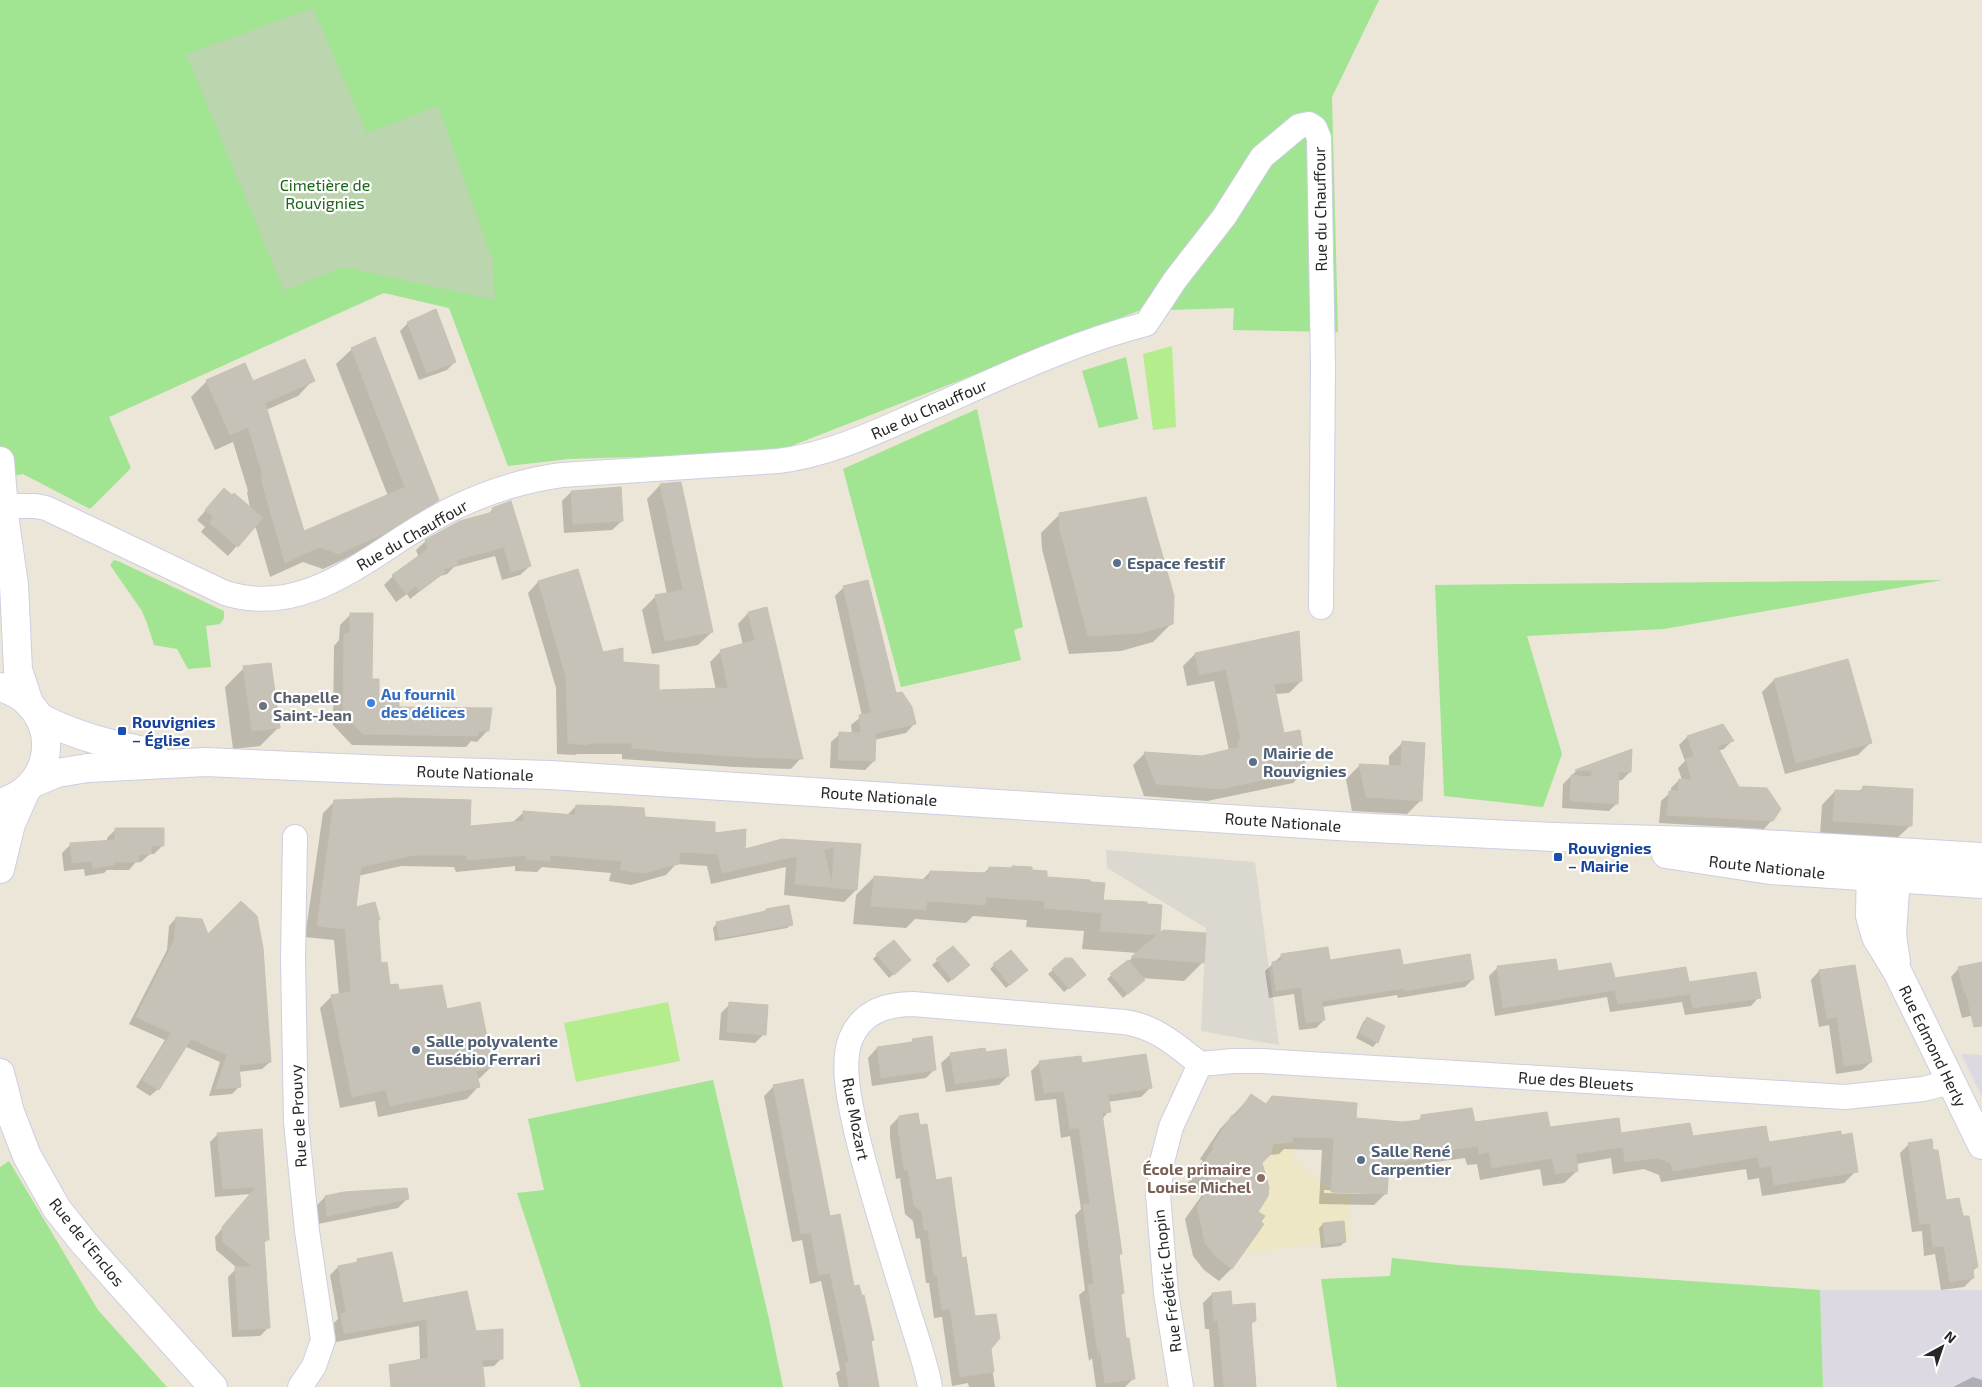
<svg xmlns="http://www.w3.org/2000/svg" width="1982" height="1387" font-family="'Exo 2',sans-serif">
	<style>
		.industrial { fill: #ddd9e2 }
		.education { fill: #eee7c6 }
		.green { fill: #a1e491 }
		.cemetery { fill: #bbd5ae }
		.pitch { fill: #b5ec8c }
		.plaza { fill: #dbd8cf }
		.shadow { fill: #0003; fill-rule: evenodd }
		.building { fill: #c6c2b8; stroke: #c6c2b2; fill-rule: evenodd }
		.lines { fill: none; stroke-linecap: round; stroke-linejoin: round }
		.street-casing { stroke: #cdcee1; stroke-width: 26 }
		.secondary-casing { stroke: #cdcee1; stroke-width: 30 }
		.street { stroke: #fff; stroke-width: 24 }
		.secondary { stroke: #fff; stroke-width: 28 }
		.service-dot { fill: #5c6f8a; stroke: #fff; stroke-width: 2 }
		.shop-dot { fill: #3f7fe0; stroke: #fff; stroke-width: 2 }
		.worship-dot { fill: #6b7280; stroke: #fff; stroke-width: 2 }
		.transit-dot { fill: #1a4fb4; stroke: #fff; stroke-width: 2 }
		.education-dot { fill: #8d6e63; stroke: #fff; stroke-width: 2 }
		.labels { text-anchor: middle; stroke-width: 4.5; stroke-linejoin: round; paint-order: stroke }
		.park-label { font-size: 16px; fill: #1a6516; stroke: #fff }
		.street-label { font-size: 16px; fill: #272727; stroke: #fff }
		.service-label { font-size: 16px; font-weight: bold; fill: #4e5e75; stroke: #fff; text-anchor: start }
		.shop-label { font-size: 16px; font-weight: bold; fill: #366cbe; stroke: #fff; text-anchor: start }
		.worship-label { font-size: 16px; font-weight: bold; fill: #5b616d; stroke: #fff; text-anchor: start }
		.transit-label { font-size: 16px; font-weight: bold; fill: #164399; stroke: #fff; text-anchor: start }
		.education-label { font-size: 16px; font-weight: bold; fill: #785e54; stroke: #fff; text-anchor: end }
	</style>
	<rect width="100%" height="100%" fill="#ebe6d8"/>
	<g class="industrial">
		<path d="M1961,1054l21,1v42z"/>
		<path d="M1820,1290h162v97h-159z"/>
	</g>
	<path class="education" d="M1251,1094l15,10 6,-8 29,3 -10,28 3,33 37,30h20l-2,50 -106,14 -11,15 -16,-12 -11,-14 -6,-19 -1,-7 2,-2 -6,-5 16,-24 4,2 2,-4 -18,-13z"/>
	<g class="green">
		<path d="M0,0h1379l-47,97 6,235 -105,-2 1,-22 -96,3 -365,142 -204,6 -61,7 -59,-158 -65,-15 -275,124 22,51 -41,41 -67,-35 -23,5z"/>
		<path d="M1126,357l12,62 -39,9 -17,-57z"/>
		<path d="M977,409l46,218 -9,3 7,30 -120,27 -58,-218z"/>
		<path d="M114,560l4,1 106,50v7l-4,6 -14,2 5,41 -23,2 -11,-20 -23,-4 -7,-22 -5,-12 -32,-46z"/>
		<path d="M1942,580l-278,49 -137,7 35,118 -19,53 -99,-11 -9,-211z"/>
		<path d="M713,1080l56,239 14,68h-202l-64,-194 27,-3 -16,-71z"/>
		<path d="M9,1161l89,149 69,77h-167v-220z"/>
		<path d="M1392,1258l66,7 362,25 3,97h-486l-16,-108 69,-3z"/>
	</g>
	<path class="cemetery" d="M313,8l54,125 71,-27 55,155 2,39 -151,-33 -60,24 -98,-237z"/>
	<g class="pitch">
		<path d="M1172,346l4,81 -23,3 -10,-76z"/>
		<path d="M668,1002l12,59 -104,21 -12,-59z"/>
	</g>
	<path class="plaza" d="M1106,850l149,12 24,183 -78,-14 5,-103 -99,-60z"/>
	<g class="shadow">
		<path d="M408,323l47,39 -8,8 -28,10 -19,-49z"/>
		<path d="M352,349l86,151 -16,16 -56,33 -43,20 -20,-7 -33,15 -15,-52 -27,31 -27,-24 4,-5 -8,-7 27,-30 26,18 -3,-16 1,-1 -15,-49 -18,8 -24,-53 16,-16 46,2 60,-3 -15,16 -32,14 37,123 85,-37 -52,-132z"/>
		<path d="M660,485l52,147 -14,13 -46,9 -10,-44 14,-14 11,-2 -20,-95z"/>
		<path d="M571,492l51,29 -10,9 -48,3 -2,-32z"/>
		<path d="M511,503l19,63 -10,9 -18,5 -7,-24 -41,11 -7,7 -7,2 -30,23 -3,-5 -11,8 -12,-17 9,-9 26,-18 -3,-8 10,-9 61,-26 5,-5z"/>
		<path d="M1060,514l112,109 -19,19 -32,9 -52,3 -27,-105 -1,-16z"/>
		<path d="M538,582l64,72 20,10 36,27 58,-1 -6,-28 11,-11 22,-6 -5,-21 10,-11 53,145 -10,11 -56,-2 -113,-8v-5h-45l-2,1 -18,-1 -1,-66 -28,-95z"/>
		<path d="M844,587l51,107 19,30 -8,9 -32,7v21l-9,9 -35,-2 1,-26 9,-8h12l-1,-9 11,-9 -27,-120z"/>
		<path d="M351,614l27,87 20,7 90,22 -11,12 -6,-1 -5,6 -114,-2 -19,-20 1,-79 5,-6 1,-15z"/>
		<path d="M1195,654l106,27 -12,12 -14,1 8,41 22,36 -12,12 -86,18 -63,-5 -11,-31 12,-12 57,4 27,-6 -15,-70 -27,5 -4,-20z"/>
		<path d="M1848,661l22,82 -12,12 -73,19 -23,-82 12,-12z"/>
		<path d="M244,668l35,59 -19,19 -27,3 -8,-62z"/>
		<path d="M1687,737l45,4 -8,8 -6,2 20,37 34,32 -8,9 -105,-6 2,-22 10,-9v-4l8,-8h3l-4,-12 7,-7 -6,-16z"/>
		<path d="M1403,742l18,58 -14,14 -55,-3 -6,-32 14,-14 29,2v-11z"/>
		<path d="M1631,751l-1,21 -8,8h-4l-1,23 -8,8 -47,-3 1,-24 13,-13z"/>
		<path d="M1864,787l46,39 -14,13 -76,-4 2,-30 13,-14 23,1z"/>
		<path d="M335,801l134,27 43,-5 12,-11 42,4 10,-10 67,12 70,16 31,17 116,-6 -4,45 -12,12 -60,-7 2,-28 -75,17 -4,-18 -31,-2 -10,11 -35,10 -22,-4 2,-8 -69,-6 -5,5 -22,-1v-5l-59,6 -2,-5 -53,-1 -43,10 -4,33 23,12 3,43 9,23 57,24 46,55 -12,12 -3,1 1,8 -11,12 -89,18 -3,-16 -35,7 -20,-100 12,-12 7,-1 -5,-55 -29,-3 18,-124z"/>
		<path d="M116,829l47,16 -9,9h-4l-9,8h-5l-7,8h-22l-3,3 -19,3 -1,-7 -20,2 -2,-18 9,-9 36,-2v-4z"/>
		<path d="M989,868l42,3 71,32 100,60 -18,18 -43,-3 -2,6 -16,14 -16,-19 31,-26 -56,-4 2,-18 -58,-4 1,-7 -54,-4 -7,7 -51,-4 -9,9 -53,-4 3,-29 18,-18 47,4 9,-9 53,2z"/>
		<path d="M766,910l26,14 -5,4 -72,13 -2,-13 4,-5 46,-10z"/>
		<path d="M176,918l94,144 -8,7 -24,3 1,15 -7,7 -23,2 11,-34 -36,-16 -26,43 -8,7 -14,-9 29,-47 -36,-16 38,-74 2,-24z"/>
		<path d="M953,947l11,22 -16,14 -16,-18z"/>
		<path d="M877,955l28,9 -16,14 -16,-19z"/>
		<path d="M1282,955l47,7 144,17 -8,8 -67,11 -1,-3 -75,12 2,13 -8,8 -17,2 -5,-36 -25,4 -4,-27z"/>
		<path d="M1065,960l15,19 -16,13 -16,-18z"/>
		<path d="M1555,960l2,12 57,8 74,3 71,14 -8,9 -66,9 -3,-13 -72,10 -3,-15 -112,19 -6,-40 8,-8z"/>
		<path d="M1982,963v50l-20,5 -11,-41 8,-9z"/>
		<path d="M994,965l28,9 -16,14 -16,-19z"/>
		<path d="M1819,971l40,16 12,75 -9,8 -26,4 -7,-49 -10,2 -8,-47z"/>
		<path d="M730,1004l34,30 -9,9 -36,-3 2,-27z"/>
		<path d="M1367,1018l16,9 -6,15 -4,5 -17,-9 7,-16z"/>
		<path d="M913,1040l22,29 -9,9 -54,8 -4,-28 9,-10 32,-4z"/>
		<path d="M985,1053l23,23 -9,9 -53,7 -5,-29 10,-9z"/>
		<path d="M1040,1062l41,3 69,23 -9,9 -33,5 1,9 -7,8 19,134 -3,3 5,37 -3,3 5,43 8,40 -8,8h-29l-4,-29 -3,3 -10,-66 6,-5 -10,-75 6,-6 -11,-73 -9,2 -5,-39 -21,2 -4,-30z"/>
		<path d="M773,1087l56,131 44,122 -3,3 8,44h-39l-3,-14 4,-3 -19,-89 -11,3 -8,-44 -10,2 -28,-146z"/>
		<path d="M1251,1096l14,9 7,-8 82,22 48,5 14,-2 6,-5 52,7 294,20 72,-7 16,34 -12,12 -82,13 -3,-18 -11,2 -2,-11 -85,13 -2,-7 -15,-6 -31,5 -2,-16 -35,6 1,7 -13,12 -21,3 -3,-17 -60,11 -3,-16 -10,1 -2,-7 -44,6 -5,5 -29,5 -1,19 -12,12 -55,-1 3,-54 -38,-1 -5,5 -10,1 -9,8 -4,49 3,10 3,2 -31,45 -12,12 -15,-11 -11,-14 -8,-37 17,-24 -15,-11 16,-23 -3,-2 20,-30zM1324,1190l52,2v2l-52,-1z"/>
		<path d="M899,1117l36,64 26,78 13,58 15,31 6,39h-26l-1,-4 -16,3 -10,-69 -8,1 -5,-35h-3l-6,-45 -4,1 -3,-18 -8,-7 -5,-36 -4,1 -6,-41v-12z"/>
		<path d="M261,1131l7,108 -5,5 5,84 -8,8 -28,1 -4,-60 9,-9 -21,-18 -1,-13 35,-43 -35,3 -5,-55 8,-8z"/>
		<path d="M1909,1144l23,8 13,49 32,66 -5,5 1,6 -9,9 -23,3 -6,-36 -11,2 -2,-25 -10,1 -12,-79z"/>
		<path d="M325,1197l82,2 -9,9 -80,16 -2,-18z"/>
		<path d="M1323,1224l22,18 -5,4 -19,2 -2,-20z"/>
		<path d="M358,1260l44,44 73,28 27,26 -8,8 -12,1 2,20h-83l19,-27 -1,-34 -83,16 -2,-19 4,-4 -8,-44 8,-8 16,-3z"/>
		<path d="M1212,1294l43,26 -5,6 5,61h-41l-5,-58h-4l-2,-26z"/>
		<path d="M1973,1377l9,3v7h-29z"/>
	</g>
	<g class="building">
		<path d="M436,309l20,53 -29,11 -20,-51z"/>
		<path d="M375,337l64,163 -56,34 -44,20 -20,-7 -34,16 -22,-77 -2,-11h2l-15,-48 -18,8 -24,-55 39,-17 8,18 52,-22 10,22 -50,22 39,128 101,-44 -54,-139z"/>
		<path d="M681,482l32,150 -48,9 -10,-46 28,-5 -23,-106z"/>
		<path d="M621,487l2,34 -50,3 -2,-33z"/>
		<path d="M224,488l8,7 2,-2 29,25 -25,29 -29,-24 4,-6 -8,-7z"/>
		<path d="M1146,497l28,99 -1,28 -32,9 -53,3 -28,-106 -1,-17z"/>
		<path d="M511,501l20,65 -20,6 -7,-25 -47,13 1,5 -14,4 1,3 -25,19 -4,-5 -10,8 -14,-19 36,-26 -3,-9 35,-19 33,-9 -1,-4z"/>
		<path d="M578,569l25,83 20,-4v14l36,3v25l69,-2 -8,-38 35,-10 -7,-28 19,-5 36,152 -57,-2 -84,-6 -30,-3v-5h-45l1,2 -20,-2 -2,-66 -28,-96z"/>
		<path d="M868,580l28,113 6,-1 10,15 4,17 -40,9 -1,28 -37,-1 1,-28 22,1 -2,-18 12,-2 -28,-127z"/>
		<path d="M350,613h23l-1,66h7v20h20v8l93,1 -3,23h-11v5l-115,-2 -20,-20 1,-80 6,-1z"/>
		<path d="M1299,631l3,50 -28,3 10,49 16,-3 6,41 -86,18 -64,-5 -12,-32 58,4 37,-9 -1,-7h3l-15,-71 -27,6 -4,-22z"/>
		<path d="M1848,659l24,84 -76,20 -22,-84z"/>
		<path d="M271,663l9,65 -28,3 -9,-65z"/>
		<path d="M1723,724l11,17 -17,5 22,41 28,1 14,21 -8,12 -106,-6 2,-24h9l1,-12 13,1 -6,-21 8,-3 -7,-20z"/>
		<path d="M1402,741l23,2 -3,58 -56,-4 -7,-33 42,2z"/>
		<path d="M1632,749l-1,23h-12l-1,32 -48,-3 1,-26 20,2 1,-6 -17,-1z"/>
		<path d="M1863,786l50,3 -1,37 -79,-5 2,-31 27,1z"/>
		<path d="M397,798l74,2 -1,26 54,-5 -1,-10 52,4 1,-10 36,1 32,2 1,9 70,5v11l31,-4 -1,20 37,-10 79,5 -4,46 -62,-6 2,-28 -75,17 -4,-19 -38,-2 -1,12 -36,9 -23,-3 2,-9 -72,-6v6l-24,-2 1,-4 -59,5 -2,-5h-52l-53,12 -5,40 19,-5 5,18h-2l3,43 6,-1 3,23 8,-1 1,6 43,-5 5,24 33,-7 13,65 -17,4 4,16 -90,19 -4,-16 -34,7 -21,-102 20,-3 -6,-63 -28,-3 17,-126zM834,847l-2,37 -8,-34z"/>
		<path d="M115,828h49v18l-13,-1v9h-12v8h-25v3l-21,3 -1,-7 -20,2 -2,-20 45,-3z"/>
		<path d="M1012,866l20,1v3l15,1v6l43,3 1,2 14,1 -2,18v-1l44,2v2l15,1 -2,28 3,-3 43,3 -2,30 -73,-6 26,-22 -57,-4 2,-18 -58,-5 1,-7 -59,-4 -1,8 -58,-4 -1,9 -55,-4 3,-30 55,4 1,-9 58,2 1,-6 23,1z"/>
		<path d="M241,901l16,15 6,32 8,114 -32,3 2,22 -25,2 11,-34 -36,-16 -32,51 -17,-10 29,-47 -35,-16 38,-76 2,-24 26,2 6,15z"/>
		<path d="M789,905l4,20 -74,13 -3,-16 50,-11v-2z"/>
		<path d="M894,940l17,20 -17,15 -18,-21z"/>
		<path d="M953,946l17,19 -18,15 -16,-21z"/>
		<path d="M1328,947l2,13 70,-11 3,16 67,-11 4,25 -69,12v-3l-83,13 3,19 -19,3 -5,-36 -25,4 -4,-29 10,-2 -1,-6z"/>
		<path d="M1011,950l17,20 -18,15 -17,-21z"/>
		<path d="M1065,958h7l14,17 -17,14 -17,-20z"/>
		<path d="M1556,959l2,12 53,-8 4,15 71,-11 3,15 67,-10 5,26 -68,10 -3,-14 -72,10 -3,-14 -112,18 -6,-42z"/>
		<path d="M1128,960l17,20 -17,14 -18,-20z"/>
		<path d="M1982,962v64l-8,1 -8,-34h-2l-6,-26z"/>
		<path d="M1855,965l17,97 -28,4 -7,-49 -10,2 -8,-49z"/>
		<path d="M729,1002l39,3 -2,30 -39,-3z"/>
		<path d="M1367,1017l18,9 -7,17 -18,-10z"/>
		<path d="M932,1036l4,34 -55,8 -4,-31 36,-5 -1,-3z"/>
		<path d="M985,1048l1,4 20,-3 3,27 -54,8 -5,-31z"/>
		<path d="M1146,1054l6,34 -44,7 3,17 -9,1 20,141h-3l5,39 -3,1 5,44h3l6,41 -30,4 -5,-33 -2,4 -10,-69 6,-1 -11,-79 7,-1 -11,-76 -9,1 -6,-38 -20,2 -5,-32 42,-5 1,7z"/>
		<path d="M803,1079l27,137 10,-2 14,72 5,-1 3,11 2,-1 10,45 -3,1 8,46h-30l-4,-24 4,-1 -19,-89 -11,2 -8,-43 -10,2 -28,-149z"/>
		<path d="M1251,1094l15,10 6,-8 85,7 -1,15 46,4 19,-2v-5l51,-7 3,14 72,-10 3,15 69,-9 2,15 69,-10 3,13 73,-10 3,16 72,-11v4l11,-2 6,39 -84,13 -3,-19 -11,2 -2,-11 -85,14 -2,-8 -14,-5 -32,4 -2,-15 -47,7 2,17 -23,3 -3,-16 -60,10 -3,-16 -10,2 -1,-8 -49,7v4l-40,7 -2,30 -56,-2 3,-54 -42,-1 1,5 -20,2 -2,10 -9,9 7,24 -1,9 -10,16 7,4 -4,6 3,2 -32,45 -16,-12 -11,-14 -8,-37 17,-24 -16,-11 16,-23 -2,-2 20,-31 3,2z"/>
		<path d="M918,1113l2,12 7,-1 9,56 15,-3 11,81 4,-1 9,59 21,-2 4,24 -9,11 3,23 -34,5 -10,-69 -8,2 -5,-35h-3l-6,-45h-4l-2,-18 -8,-7 -6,-35h-4l-6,-42 1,-12z"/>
		<path d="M262,1129l7,111h-5l6,88 -31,2 -4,-63h18l-30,-25 -1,-15 34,-40 -33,2 -6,-56z"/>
		<path d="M1932,1139l1,11h5l8,50 13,-2 4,18h6l9,51 -5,1 1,10 -24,4 -6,-36 -11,1 -3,-24 -10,1 -12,-81z"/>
		<path d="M407,1188l2,11 -82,17 -2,-20 19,-4z"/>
		<path d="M1344,1221l2,21 -21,2 -2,-21z"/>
		<path d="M392,1252l11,51 64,-12 9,40 27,-2v30l-21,1 3,27h-94l-2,-22 39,-7 -1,-39 -83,15 -3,-20 5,-1 -8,-47 20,-4 -1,-3z"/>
		<path d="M1231,1291l1,14 23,-2 1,18h-5l5,66h-32l-6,-67 -4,1 -2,-28z"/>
	</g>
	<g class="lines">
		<g class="street-casing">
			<g id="street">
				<path d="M4,506h31l11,2 179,85c88,28 155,-50 229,-85 35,-17 71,-28 108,-33l216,-14c51,-6 98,-29 144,-49 73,-32 146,-68 224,-88l29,-44 49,-63 38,-60 37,-31 10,-2 6,4 4,10 4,228 -2,241"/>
				<path d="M295,837l-2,122 3,163 11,109 16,109 -9,26 -14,21"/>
				<path d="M1200,1064l33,-3h30l582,36 78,-8 28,-7"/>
				<path d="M930,1387c-5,-27 -15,-54 -23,-80 -17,-57 -36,-114 -50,-172 -6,-27 -17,-70 -6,-97 11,-26 35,-34 62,-34l211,18c31,4 52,23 76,42"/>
				<path d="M1181,1387l-15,-94 -8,-99 5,-36 8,-31 29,-63"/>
			</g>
		</g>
		<g class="secondary-casing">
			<g id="secondary">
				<path d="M0,461l5,61 9,63 4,85 11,33"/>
				<path d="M0,687c62,18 61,99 0,116"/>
				<path d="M39,717c38,20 73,28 115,36"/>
				<path d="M33,783l24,-10 31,-5 117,-6 182,8 164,5 802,52 200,10 177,5 252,15"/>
				<path d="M1666,854l104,16 212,14"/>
				<path d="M1871,858l-1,58 6,21 22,36 84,172"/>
				<path d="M0,869l11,-45 15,-34"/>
				<path d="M1896,962l-4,-27 5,-74"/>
				<path d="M0,1073l10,39 17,44 30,53 27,34 129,144"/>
			</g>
		</g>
		<use href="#street" class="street"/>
		<use href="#secondary" class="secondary"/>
	</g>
	<g class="service-dot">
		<circle cx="1117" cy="563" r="5"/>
		<circle cx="1253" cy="762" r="5"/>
		<circle cx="416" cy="1050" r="5"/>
		<circle cx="1361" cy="1160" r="5"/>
	</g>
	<circle class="shop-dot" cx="371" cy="703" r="5"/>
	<circle class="worship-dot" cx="263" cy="706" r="5"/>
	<g class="transit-dot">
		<rect x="117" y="726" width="10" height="10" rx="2.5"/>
		<rect x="1553" y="852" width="10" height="10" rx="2.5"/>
	</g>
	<circle class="education-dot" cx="1261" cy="1178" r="5"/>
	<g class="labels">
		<g class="park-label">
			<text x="325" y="191">Cimetière de<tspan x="325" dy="18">Rouvignies</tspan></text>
		</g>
		<g class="street-label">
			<text transform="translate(1320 209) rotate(-91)" y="6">Rue du Chauffour</text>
			<text transform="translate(929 409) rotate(-24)" y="6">Rue du Chauffour</text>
			<text transform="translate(412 535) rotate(-30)" y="6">Rue du Chauffour</text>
			<text transform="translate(475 773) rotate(2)" y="6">Route Nationale</text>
			<text transform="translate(879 796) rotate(4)" y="6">Route Nationale</text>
			<text transform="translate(1283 822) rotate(4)" y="6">Route Nationale</text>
			<text transform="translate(1767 867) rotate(6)" y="6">Route Nationale</text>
			<text transform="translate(1933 1046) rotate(64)" y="6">Rue Edmond Herly</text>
			<text transform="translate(1576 1081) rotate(4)" y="6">Rue des Bleuets</text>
			<text transform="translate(298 1116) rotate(-93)" y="6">Rue de Prouvy</text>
			<text transform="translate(856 1119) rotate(79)" y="6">Rue Mozart</text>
			<text transform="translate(87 1242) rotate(51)" y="6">Rue de l'Enclos</text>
			<text transform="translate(1167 1281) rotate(-97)" y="6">Rue Frédéric Chopin</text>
		</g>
		<g class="service-label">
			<text x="1127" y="569">Espace festif</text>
			<text x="1263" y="759">Mairie de<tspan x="1263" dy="18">Rouvignies</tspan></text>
			<text x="426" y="1047">Salle polyvalente<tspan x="426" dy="18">Eusébio Ferrari</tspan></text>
			<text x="1371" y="1157">Salle René<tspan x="1371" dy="18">Carpentier</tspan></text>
		</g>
		<g class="shop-label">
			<text x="381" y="700">Au fournil<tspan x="381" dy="18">des délices</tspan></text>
		</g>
		<g class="worship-label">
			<text x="273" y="703">Chapelle<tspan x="273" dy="18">Saint-Jean</tspan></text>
		</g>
		<g class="transit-label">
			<text x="132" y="728">Rouvignies<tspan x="132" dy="18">– Église</tspan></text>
			<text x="1568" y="854">Rouvignies<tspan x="1568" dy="18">– Mairie</tspan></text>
		</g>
		<g class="education-label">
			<text x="1251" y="1175">École primaire<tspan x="1251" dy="18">Louise Michel</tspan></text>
		</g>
	</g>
	<g transform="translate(1942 1347) rotate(40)" stroke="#ffffff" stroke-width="4" paint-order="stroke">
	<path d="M0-4L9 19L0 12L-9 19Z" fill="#272727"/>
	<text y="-8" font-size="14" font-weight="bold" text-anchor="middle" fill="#272727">N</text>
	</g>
</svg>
